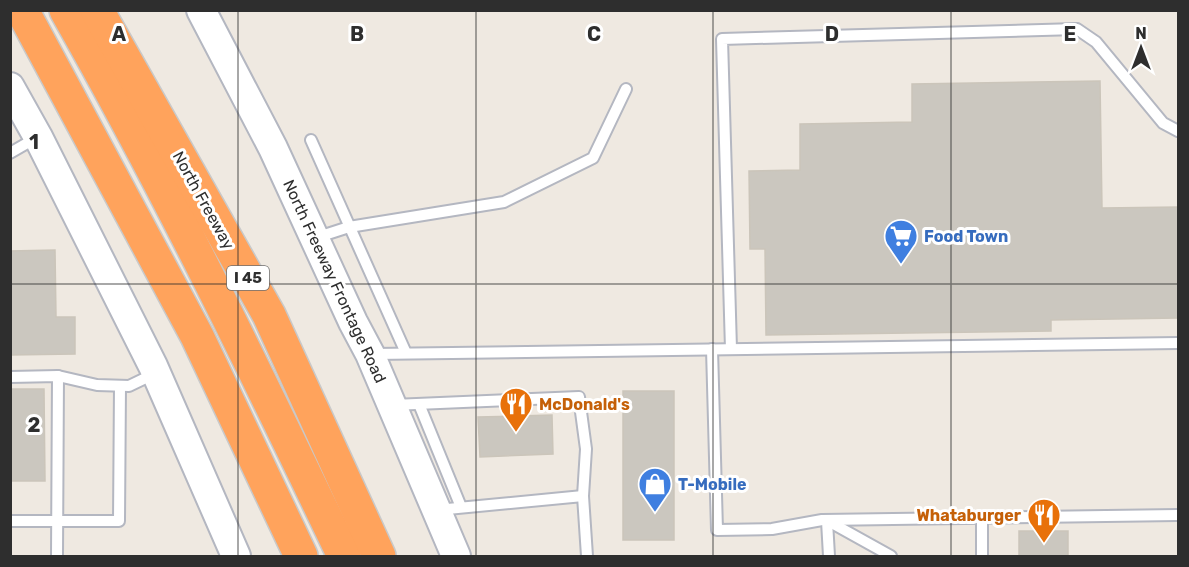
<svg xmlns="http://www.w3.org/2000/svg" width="1189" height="567" font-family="Rubik,sans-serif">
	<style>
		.building { fill: #cbc7bf; stroke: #cbc5ba; stroke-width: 1.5 }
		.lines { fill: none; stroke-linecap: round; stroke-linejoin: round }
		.service-casing { stroke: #b4b7c1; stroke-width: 14 }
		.secondary-casing { stroke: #b4b7c1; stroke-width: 32 }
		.motorway-casing { stroke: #c9c9c9; stroke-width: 36 }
		.service { stroke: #fff; stroke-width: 10 }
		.secondary { stroke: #fff; stroke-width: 28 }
		.motorway { stroke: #ffa35c; stroke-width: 33 }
		.grid { fill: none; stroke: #2e2e2e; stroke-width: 1.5; stroke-opacity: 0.55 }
		.labels { text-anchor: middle; stroke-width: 6; stroke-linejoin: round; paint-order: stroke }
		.shield { fill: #fff; stroke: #6d6d6d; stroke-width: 1.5 }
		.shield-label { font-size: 15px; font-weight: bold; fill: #2e2e2e }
		.street-label { font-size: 16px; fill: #2e2e2e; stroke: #fff }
		.shop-label { font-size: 16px; font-weight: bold; fill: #366cbe; stroke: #fff; text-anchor: start }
		.food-label { font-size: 16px; font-weight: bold; fill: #c56008; stroke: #fff; text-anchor: start }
		.grid-label { font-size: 20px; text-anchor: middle; font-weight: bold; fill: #2e2e2e; stroke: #fff; stroke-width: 6; stroke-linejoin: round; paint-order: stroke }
	</style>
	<rect width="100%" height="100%" fill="#efe9e1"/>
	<g class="building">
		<path d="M1100,81l2,127 76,-1v111l-127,2v11l-285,4 -1,-86h-15l-1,-78 51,-1v-46l112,-2v-38z"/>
		<path d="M55,250l1,67h19v37l-65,1v-104z"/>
		<path d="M10,389h34l1,92h-35z"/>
		<rect x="623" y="391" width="51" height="149"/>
		<path d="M552,415l1,39 -73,3 -2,-40z"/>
		<rect x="1019" y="531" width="49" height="25"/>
	</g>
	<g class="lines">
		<g class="service-casing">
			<g id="service">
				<path d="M311,140l95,213"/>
				<path d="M10,153l26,-15"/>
				<path d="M315,238l34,-11 155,-25 89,-44 33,-69"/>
				<path d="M712,349l5,181 55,-1 50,-9 356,-5"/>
				<path d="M731,349l-9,-310 355,-10 19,13 67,81 15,8"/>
				<path d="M374,354l804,-11"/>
				<path d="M10,377l48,-1 39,9 32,1 27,-13"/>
				<path d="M419,404l42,103"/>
				<path d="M393,405l186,-8 7,52 -3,47"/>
				<path d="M437,510l146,-14 4,60"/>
				<path d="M982,518v38"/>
				<path d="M10,521h109l1,-135"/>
				<path d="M827,521l2,35"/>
				<path d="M828,521l63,35"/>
				<path d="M57,556l1,-180"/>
			</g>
		</g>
		<g class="secondary-casing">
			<g id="secondary">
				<path d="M201,10l72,138 80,174 17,32 86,202"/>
				<path d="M10,87l28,50 115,229 83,190"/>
			</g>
		</g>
		<g class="motorway-casing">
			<g id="motorway">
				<path d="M22,10l175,326 104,220"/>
				<path d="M66,10c101,178 190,362 278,546"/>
				<path d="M97,10l172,305 110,241"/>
			</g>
		</g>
		<use href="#service" class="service"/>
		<use href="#secondary" class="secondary"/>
		<use href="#motorway" class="motorway"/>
	</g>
	<path class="grid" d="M238,10v546M476,10v546M713,10v546M951,10v546M10,284h1168"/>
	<defs>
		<g id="supermarket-pin" transform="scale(1.725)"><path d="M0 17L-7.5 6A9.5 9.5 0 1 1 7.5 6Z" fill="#3f7fe0" stroke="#fff"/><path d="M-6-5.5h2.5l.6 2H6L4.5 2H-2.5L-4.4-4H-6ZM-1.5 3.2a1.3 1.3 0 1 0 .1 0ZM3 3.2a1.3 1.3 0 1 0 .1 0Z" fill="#fff"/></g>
		<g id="restaurant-pin" transform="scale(1.725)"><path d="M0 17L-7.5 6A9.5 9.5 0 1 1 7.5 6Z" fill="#e8710a" stroke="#fff"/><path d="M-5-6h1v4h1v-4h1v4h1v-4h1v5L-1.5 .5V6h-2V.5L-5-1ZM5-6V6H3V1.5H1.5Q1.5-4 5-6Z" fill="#fff"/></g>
		<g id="shop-pin" transform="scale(1.725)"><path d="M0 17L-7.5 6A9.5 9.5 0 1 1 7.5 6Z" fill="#3f7fe0" stroke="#fff"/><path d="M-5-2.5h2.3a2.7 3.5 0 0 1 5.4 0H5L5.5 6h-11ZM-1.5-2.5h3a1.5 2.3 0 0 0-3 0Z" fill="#fff"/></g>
	</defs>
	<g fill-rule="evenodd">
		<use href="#supermarket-pin" x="901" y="236"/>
		<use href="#restaurant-pin" x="516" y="404"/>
		<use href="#shop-pin" x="655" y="484"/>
		<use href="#restaurant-pin" x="1044" y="515"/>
	</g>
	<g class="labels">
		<rect class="shield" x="227" y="266" width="42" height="24" rx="4.5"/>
		<g class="shield-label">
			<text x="248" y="283">I 45</text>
		</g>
		<g class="street-label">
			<text transform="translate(204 200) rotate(61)" y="6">North Freeway</text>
			<text transform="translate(335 281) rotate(65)" y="6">North Freeway Frontage Road</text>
		</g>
		<g class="shop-label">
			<text x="924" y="242">Food Town</text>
			<text x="678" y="490">T-Mobile</text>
		</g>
		<g class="food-label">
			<text x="539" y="410">McDonald's</text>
			<text x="1021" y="521" text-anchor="end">Whataburger</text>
		</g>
	</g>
	<g class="grid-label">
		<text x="119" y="41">A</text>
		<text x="357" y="41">B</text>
		<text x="594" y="41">C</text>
		<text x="832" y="41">D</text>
		<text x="1070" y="41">E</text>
		<text x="34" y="149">1</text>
		<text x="34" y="432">2</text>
	</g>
	<rect width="1189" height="567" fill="none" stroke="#2e2e2e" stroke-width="24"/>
	<g transform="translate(1141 48)" stroke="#ffffff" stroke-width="4.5" paint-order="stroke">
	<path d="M0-4.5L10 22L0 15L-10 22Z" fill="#2e2e2e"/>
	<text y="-9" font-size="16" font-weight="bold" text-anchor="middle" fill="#2e2e2e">N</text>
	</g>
</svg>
